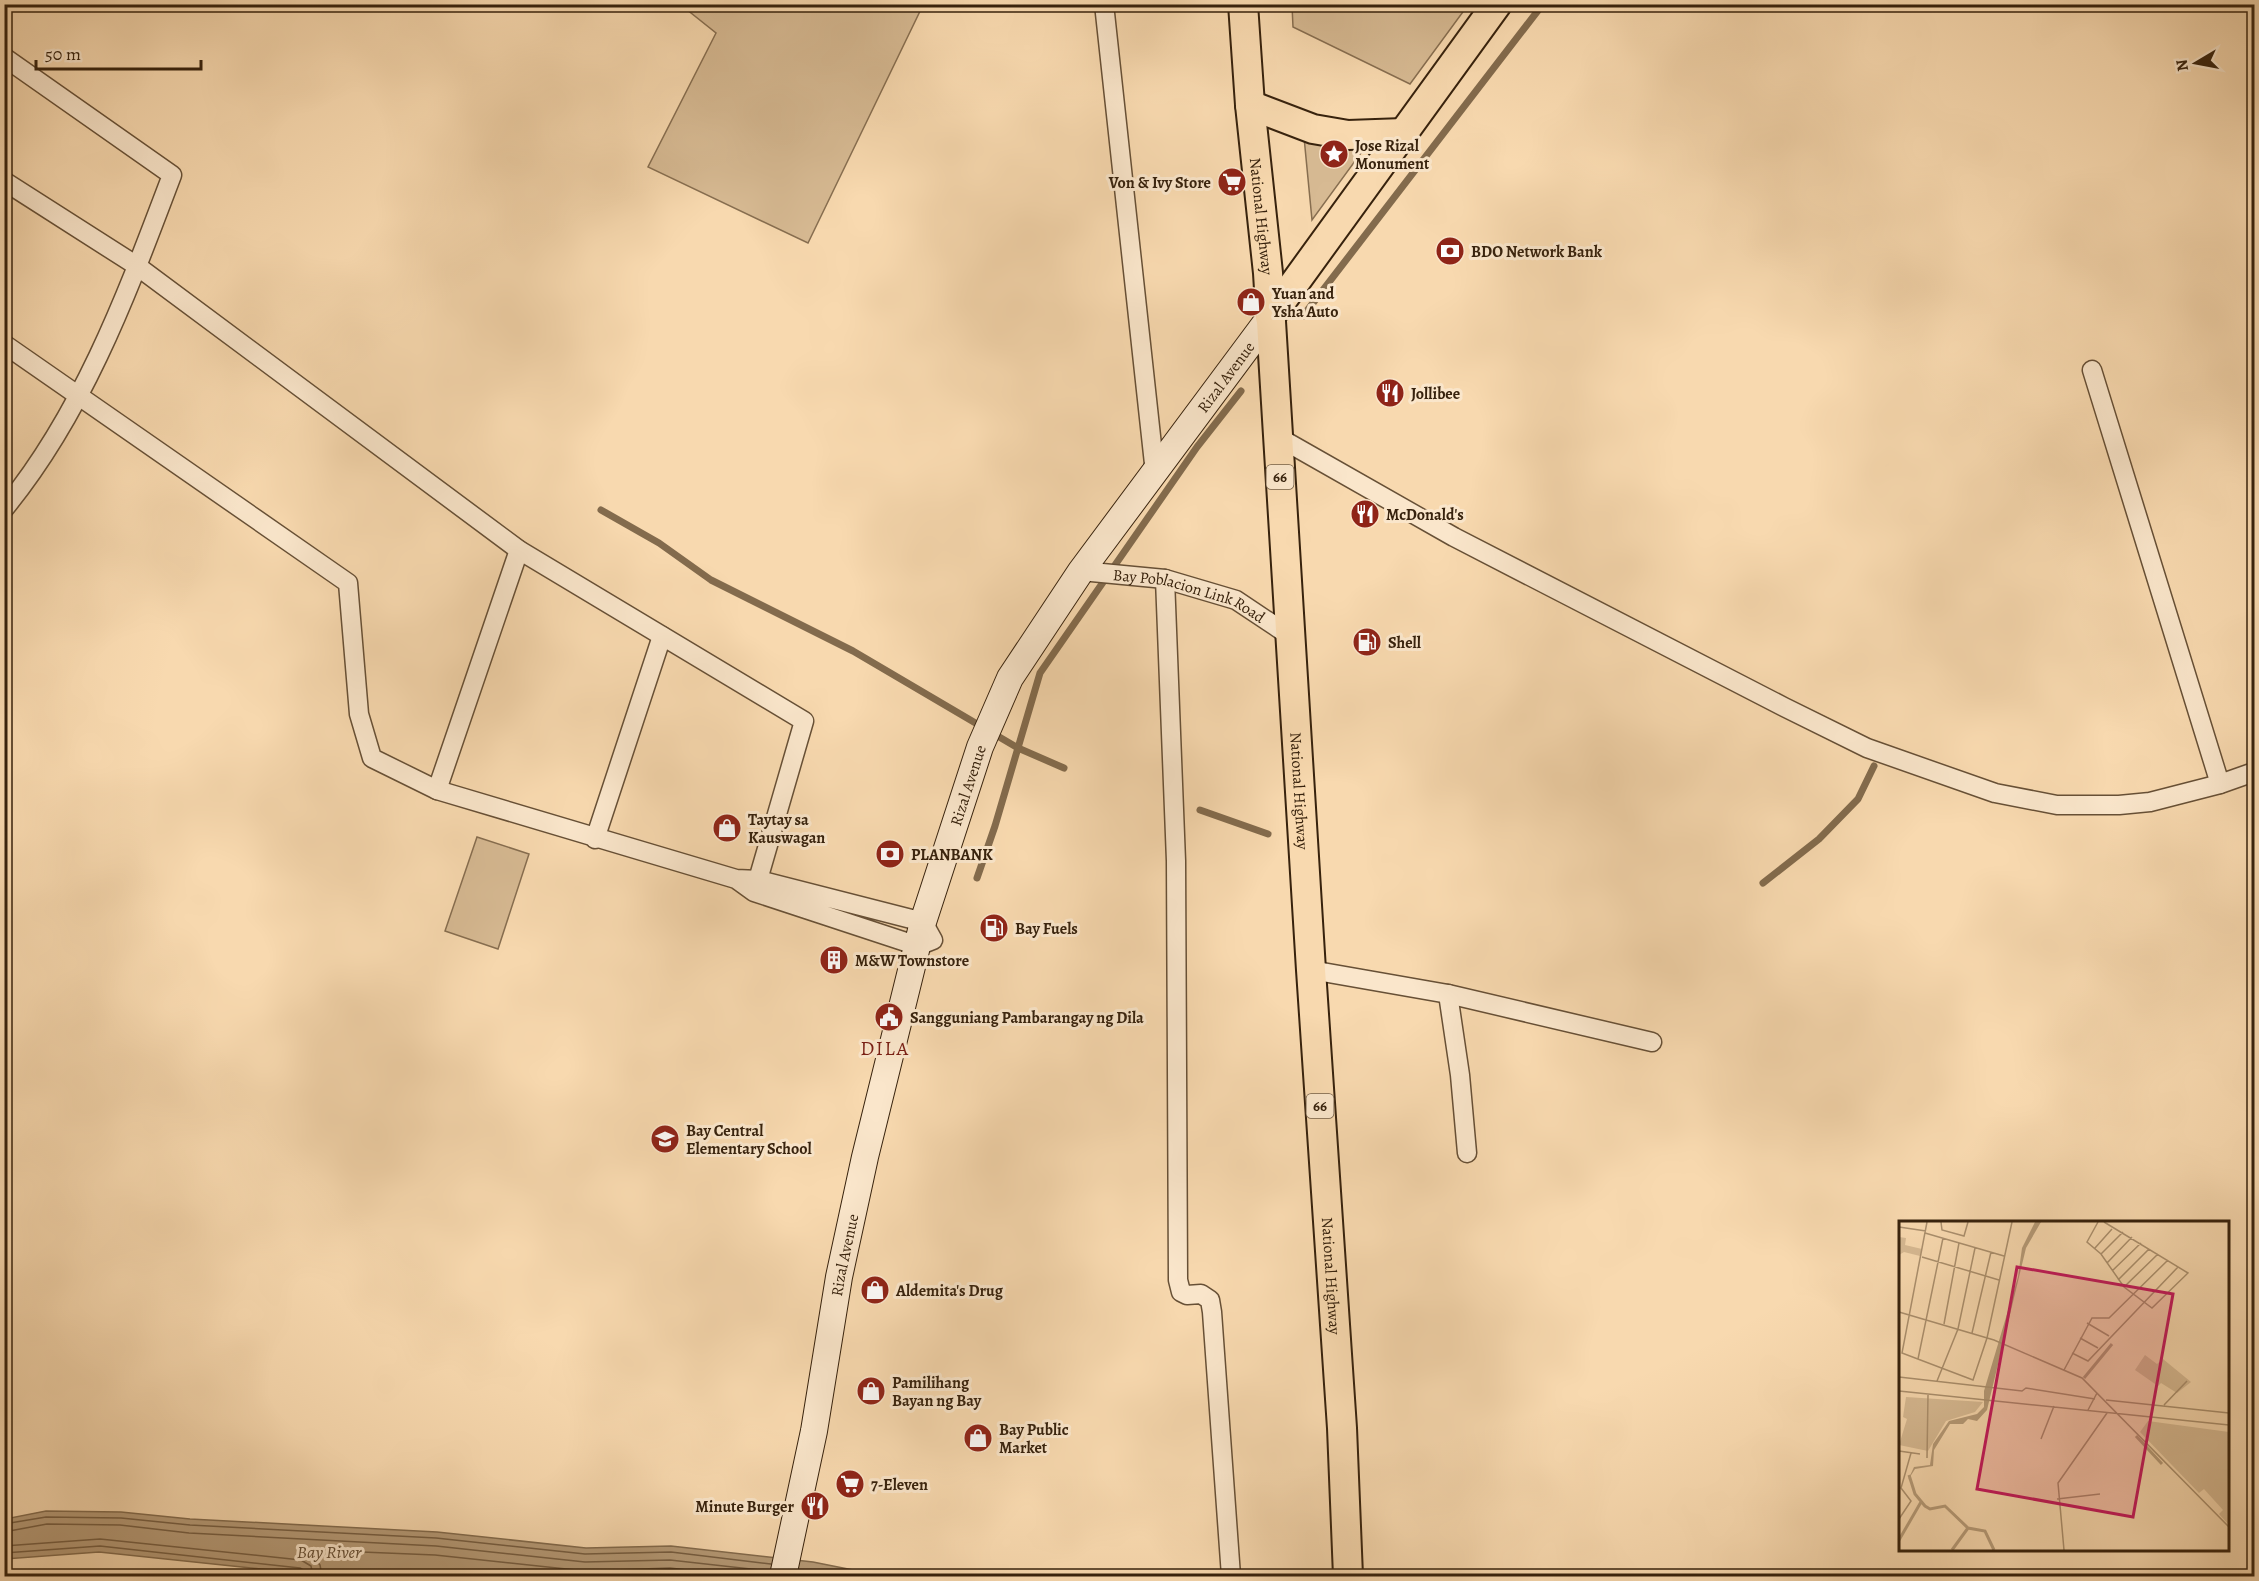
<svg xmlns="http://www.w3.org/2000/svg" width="2259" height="1581" font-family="Alegreya,serif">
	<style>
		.green { fill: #d7ba93; stroke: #876e50; stroke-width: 1.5 }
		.water { fill: #b69b78; stroke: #836b4d; stroke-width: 1.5 }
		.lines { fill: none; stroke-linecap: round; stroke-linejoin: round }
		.shore { stroke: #765e42; stroke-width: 1.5 }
		.stream { stroke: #836b4d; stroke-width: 7 }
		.minor-casing { stroke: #675036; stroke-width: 21 }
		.secondary-casing { stroke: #37220d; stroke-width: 28 }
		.primary-casing { stroke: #37220d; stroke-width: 32 }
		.minor { stroke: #fae6cb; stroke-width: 18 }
		.secondary { stroke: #fae6cb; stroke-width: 26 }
		.primary { stroke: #f8d9af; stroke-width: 28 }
		.labels { text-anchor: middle; stroke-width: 6; stroke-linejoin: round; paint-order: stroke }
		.shield { fill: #fae6cb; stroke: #725d46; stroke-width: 1.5 }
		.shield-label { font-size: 15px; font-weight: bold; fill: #37220d }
		.poi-label { font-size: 16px; font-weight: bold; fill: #37220d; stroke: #fae6cb; text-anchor: start }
		.street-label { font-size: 16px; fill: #37220d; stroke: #fae6cb }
		.water-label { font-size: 18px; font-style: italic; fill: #634c32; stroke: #fae6cb }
		.quarter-label { font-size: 20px; letter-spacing: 1.5px; fill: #7a1f14; stroke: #fae6cb }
		.inset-river { fill: none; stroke: #b69b78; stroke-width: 3 }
		.inset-road { fill: none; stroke: #ab906e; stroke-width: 1.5 }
		.view { fill: #c2185b; fill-opacity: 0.15; stroke: #c2185b; stroke-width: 3 }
		.inset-edge { fill: none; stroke: #37220d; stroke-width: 3 }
	</style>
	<rect width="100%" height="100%" fill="#f8d9af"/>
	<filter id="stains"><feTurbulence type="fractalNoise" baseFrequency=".00333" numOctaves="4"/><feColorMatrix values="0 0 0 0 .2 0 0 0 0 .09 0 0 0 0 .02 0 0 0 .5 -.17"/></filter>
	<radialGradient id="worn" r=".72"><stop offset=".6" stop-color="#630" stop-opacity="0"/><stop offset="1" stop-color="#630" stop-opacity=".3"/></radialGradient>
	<g class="green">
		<path d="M681,5h242l-115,238 -160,-76 68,-134z"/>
		<path d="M1292,5v-1l176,1 -58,79 -117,-57z"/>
		<path d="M1304,137l65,5 -57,78z"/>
		<path d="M477,837l52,17 -31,95 -53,-18z"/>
	</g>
	<path class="water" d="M46,1511l75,1 69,7 247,13 149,16 85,-2 142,16 70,14h-556l-228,-24 -94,7v-40z"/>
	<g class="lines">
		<g class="shore">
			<path d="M4,1524l42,-7 75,1 69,7 246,13 149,16 86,-2 100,12"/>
			<path d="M4,1532l43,-8 73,1 69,8 247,13 149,16 85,-2 99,11"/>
			<path d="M4,1546l96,-7 201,21 10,6 2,10"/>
			<path d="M4,1553l96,-7 200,22 5,3 1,5"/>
			<path d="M322,1576l-2,-11 -9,-11 2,-4 122,5 150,16 85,-3 67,8"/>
		</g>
		<g class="stream">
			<path d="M1303,316l240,-312"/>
			<path d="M601,510l58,33 52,37 142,71 165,97 46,20"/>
			<path d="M1200,810l68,24"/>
			<path d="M977,878l18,-52 45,-153 157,-226 44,-56"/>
			<path d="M1763,883l56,-44 39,-40 16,-33"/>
		</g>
		<g class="minor-casing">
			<g id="minor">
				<path d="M1104,4l51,469"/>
				<path d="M4,57l168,118c-44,116 -88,237 -168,334"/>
				<path d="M4,181l133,85 382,284 285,171 -49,169"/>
				<path d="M4,344l344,239 11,131 13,44 65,32 299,89 23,1 164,42 10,18 -15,6 -164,-54 -18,-13"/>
				<path d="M2092,370l128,414"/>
				<path d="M1278,437l176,100 330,170 83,41 128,45 62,12h62l31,-3 70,-18 34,-12"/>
				<path id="s1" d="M1081,571l84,8 71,21 54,36"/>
				<path d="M1165,579l11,282 2,419 3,12 6,3 14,-1 9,6 2,12 19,264"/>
				<path d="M437,790l82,-240"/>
				<path d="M595,839l67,-203"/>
				<path d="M1311,970l137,24 204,48"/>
				<path d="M1448,994l12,81 7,78"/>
			</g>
		</g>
		<g class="secondary-casing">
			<g id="secondary">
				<path id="s2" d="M783,1576l31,-145 25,-154 26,-120 58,-235 57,-175 30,-69 71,-107 189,-254"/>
			</g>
		</g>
		<g class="primary-casing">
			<g id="primary">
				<path id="s3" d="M1243,4l7,101 18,168 43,697 31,458 6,148"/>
				<path d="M1250,105l63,24 35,6 56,-2"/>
				<path d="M1270,317l227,-313"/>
			</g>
		</g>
		<use href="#minor" class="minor"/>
		<use href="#secondary" class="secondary"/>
		<use href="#primary" class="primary"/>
	</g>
	<defs>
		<g id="sight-disc" transform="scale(1.5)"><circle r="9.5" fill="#8f2418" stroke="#fae6cb"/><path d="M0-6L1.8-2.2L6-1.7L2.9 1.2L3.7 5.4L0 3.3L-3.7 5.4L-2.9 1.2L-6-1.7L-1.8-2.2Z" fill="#fff"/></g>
		<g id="supermarket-disc" transform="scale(1.5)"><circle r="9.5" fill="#8f2418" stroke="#fae6cb"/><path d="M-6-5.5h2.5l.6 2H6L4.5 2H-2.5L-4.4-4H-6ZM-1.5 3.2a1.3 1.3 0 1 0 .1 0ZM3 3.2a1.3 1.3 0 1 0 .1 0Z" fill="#fff"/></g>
		<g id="bank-disc" transform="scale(1.5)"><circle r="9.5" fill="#8f2418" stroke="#fae6cb"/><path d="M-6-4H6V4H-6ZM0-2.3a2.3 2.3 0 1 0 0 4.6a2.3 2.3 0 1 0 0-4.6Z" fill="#fff"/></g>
		<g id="shop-disc" transform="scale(1.5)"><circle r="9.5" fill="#8f2418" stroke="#fae6cb"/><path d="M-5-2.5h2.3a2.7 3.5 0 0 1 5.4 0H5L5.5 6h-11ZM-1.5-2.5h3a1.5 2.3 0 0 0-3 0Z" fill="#fff"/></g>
		<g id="restaurant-disc" transform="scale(1.5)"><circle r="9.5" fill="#8f2418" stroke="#fae6cb"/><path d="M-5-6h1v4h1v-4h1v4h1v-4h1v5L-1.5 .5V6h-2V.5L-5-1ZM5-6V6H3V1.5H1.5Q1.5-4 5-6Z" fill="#fff"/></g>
		<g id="fuel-disc" transform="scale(1.5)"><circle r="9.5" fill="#8f2418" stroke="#fae6cb"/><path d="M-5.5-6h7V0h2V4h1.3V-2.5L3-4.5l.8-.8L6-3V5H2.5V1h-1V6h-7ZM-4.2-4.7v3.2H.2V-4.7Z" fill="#fff"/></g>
		<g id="building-disc" transform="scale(1.5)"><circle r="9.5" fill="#8f2418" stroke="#fae6cb"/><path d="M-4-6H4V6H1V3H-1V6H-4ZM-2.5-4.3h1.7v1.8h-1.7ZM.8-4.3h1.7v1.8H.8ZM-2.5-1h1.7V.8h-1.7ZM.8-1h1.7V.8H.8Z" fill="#fff"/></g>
		<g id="civic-disc" transform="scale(1.5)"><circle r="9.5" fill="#8f2418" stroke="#fae6cb"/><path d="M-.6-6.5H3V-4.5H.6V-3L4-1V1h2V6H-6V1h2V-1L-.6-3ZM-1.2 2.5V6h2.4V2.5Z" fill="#fff"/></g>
		<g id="school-disc" transform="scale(1.5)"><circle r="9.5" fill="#8f2418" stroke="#fae6cb"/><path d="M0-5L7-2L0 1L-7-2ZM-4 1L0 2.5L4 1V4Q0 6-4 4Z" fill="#fff"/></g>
	</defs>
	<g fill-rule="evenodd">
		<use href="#sight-disc" x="1334" y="154"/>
		<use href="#supermarket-disc" x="1232" y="182"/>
		<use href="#bank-disc" x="1450" y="251"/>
		<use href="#shop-disc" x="1251" y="302"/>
		<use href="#restaurant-disc" x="1390" y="393"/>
		<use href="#restaurant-disc" x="1365" y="514"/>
		<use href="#fuel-disc" x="1367" y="642"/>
		<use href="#shop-disc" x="727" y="828"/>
		<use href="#bank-disc" x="890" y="854"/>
		<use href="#fuel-disc" x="994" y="928"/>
		<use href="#building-disc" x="834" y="960"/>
		<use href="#civic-disc" x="889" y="1017"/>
		<use href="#school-disc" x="665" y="1139"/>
		<use href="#shop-disc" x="875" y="1290"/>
		<use href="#shop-disc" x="871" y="1391"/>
		<use href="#shop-disc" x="978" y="1438"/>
		<use href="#supermarket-disc" x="850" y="1484"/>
		<use href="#restaurant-disc" x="815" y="1506"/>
	</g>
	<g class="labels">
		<g class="shield">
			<rect x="1266.5" y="465" width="27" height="24" rx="4.5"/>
			<rect x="1306.5" y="1094" width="27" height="24" rx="4.5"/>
		</g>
		<g class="shield-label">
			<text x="1280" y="482">66</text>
			<text x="1320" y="1111">66</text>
		</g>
		<g class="poi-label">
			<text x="1355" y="151">Jose Rizal<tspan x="1355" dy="18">Monument</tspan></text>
			<text x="1211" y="188" text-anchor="end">Von &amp; Ivy Store</text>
			<text x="1471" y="257">BDO Network Bank</text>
			<text x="1272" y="299">Yuan and<tspan x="1272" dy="18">Ysha Auto</tspan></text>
			<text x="1411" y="399">Jollibee</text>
			<text x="1386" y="520">McDonald's</text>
			<text x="1388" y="648">Shell</text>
			<text x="748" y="825">Taytay sa<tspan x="748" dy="18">Kauswagan</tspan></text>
			<text x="911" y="860">PLANBANK</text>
			<text x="1015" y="934">Bay Fuels</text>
			<text x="855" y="966">M&amp;W Townstore</text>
			<text x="910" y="1023">Sangguniang Pambarangay ng Dila</text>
			<text x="686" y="1136">Bay Central<tspan x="686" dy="18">Elementary School</tspan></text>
			<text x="896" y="1296">Aldemita's Drug</text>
			<text x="892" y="1388">Pamilihang<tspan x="892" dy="18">Bayan ng Bay</tspan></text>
			<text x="999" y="1435">Bay Public<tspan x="999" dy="18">Market</tspan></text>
			<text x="871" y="1490">7-Eleven</text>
			<text x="794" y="1512" text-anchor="end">Minute Burger</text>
		</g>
		<g class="street-label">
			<text dy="6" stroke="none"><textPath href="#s3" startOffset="213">National Highway</textPath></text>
			<text dy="6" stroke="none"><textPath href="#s2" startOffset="1299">Rizal Avenue</textPath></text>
			<text dy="6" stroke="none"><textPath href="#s1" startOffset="112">Bay Poblacion Link Road</textPath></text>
			<text dy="6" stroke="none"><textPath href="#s2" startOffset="813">Rizal Avenue</textPath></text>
			<text dy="6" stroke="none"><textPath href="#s3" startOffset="789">National Highway</textPath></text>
			<text dy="6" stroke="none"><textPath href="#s2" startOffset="327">Rizal Avenue</textPath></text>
			<text dy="6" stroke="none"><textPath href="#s3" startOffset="1275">National Highway</textPath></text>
		</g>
		<g class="water-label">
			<text x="329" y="1558">Bay River</text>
		</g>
		<g class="quarter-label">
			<text x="885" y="1055">DILA</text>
		</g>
	</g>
	<g transform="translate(1899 1221)">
		<rect width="330" height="330" fill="#f8d9af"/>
		<path d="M0,16l7,1 -1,7 17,4 -2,7 -16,-4 -5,3zM246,134l12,9 6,-5 28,23 -14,11 -16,-10 -3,3 -23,-16zM7,176l77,5 -8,10 -29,9 -18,30 -29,-6 8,-26 -4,-2zM249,200l81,11 -1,92 -9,-10 4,-4 -19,-21 -5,4 -59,-61z" fill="#d7ba93"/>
		<path d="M136,1h6l-15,26 -39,162 -10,11 -9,-2 -5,5h-13l-16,26 -1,16 -18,3 -7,11 6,-13 16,-2 3,-21 16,-23 28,-7 7,-7v-16l34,-114 4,-29z" fill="#b69b78"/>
		<path class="inset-river" d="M185,157l28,-34M237,215l26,28M10,254l6,19 10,12 5,3 15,-3 23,22 17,3 9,19M0,319l22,-38M53,329l16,-22"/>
		<path class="inset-road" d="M28,1l-25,131 71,27 14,-42 25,-116M42,1l1,8 22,6 4,-14M199,1l-11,20 14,12 23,33 28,21 36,-35 -84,-51M0,6l27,4M26,12l79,23M196,27l17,-19M202,33l22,-22M23,36l77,23M208,42l25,-26M213,50l29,-28M219,59l31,-31M225,66l34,-33M0,91l95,28 88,38 147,149M188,102l22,13M45,103l15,-81M73,112l19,-81M181,117l18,10M173,132l16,8 90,-94M19,138l25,-121M165,149l28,-52h17l59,-58M0,156l123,14 4,-3 69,11M38,160l21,-52 17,-81M0,170l330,34M207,179l123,13M265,184l23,-24M189,189l9,-17M142,218l13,-33M0,230l21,3M28,237l1,-63M158,278l43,-5M0,298l12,-18 -10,-13 10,-35M165,329l-6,-67 49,-70"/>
		<path class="view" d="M118,46l156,27 -40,223 -156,-28z"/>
		<rect width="330" height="330" class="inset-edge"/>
	</g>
	<rect width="2259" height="1581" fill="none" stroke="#f8d9af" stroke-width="24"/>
	<rect x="6" y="6" width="2247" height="1569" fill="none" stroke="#37220d" stroke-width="3"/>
	<rect x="12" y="12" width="2235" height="1557" fill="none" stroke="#37220d" stroke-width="1.5"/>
	<g transform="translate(2196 63) rotate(260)" stroke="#fae6cb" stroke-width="4.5" paint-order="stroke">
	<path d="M0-4.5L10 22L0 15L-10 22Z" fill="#37220d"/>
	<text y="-9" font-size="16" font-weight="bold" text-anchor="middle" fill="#37220d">N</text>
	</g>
	<path d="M36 60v9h165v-9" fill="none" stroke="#37220d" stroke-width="3"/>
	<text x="45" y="60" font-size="18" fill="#37220d" stroke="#fae6cb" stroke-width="4.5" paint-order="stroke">50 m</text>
	<rect width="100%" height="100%" filter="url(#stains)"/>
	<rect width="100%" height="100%" fill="url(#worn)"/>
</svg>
